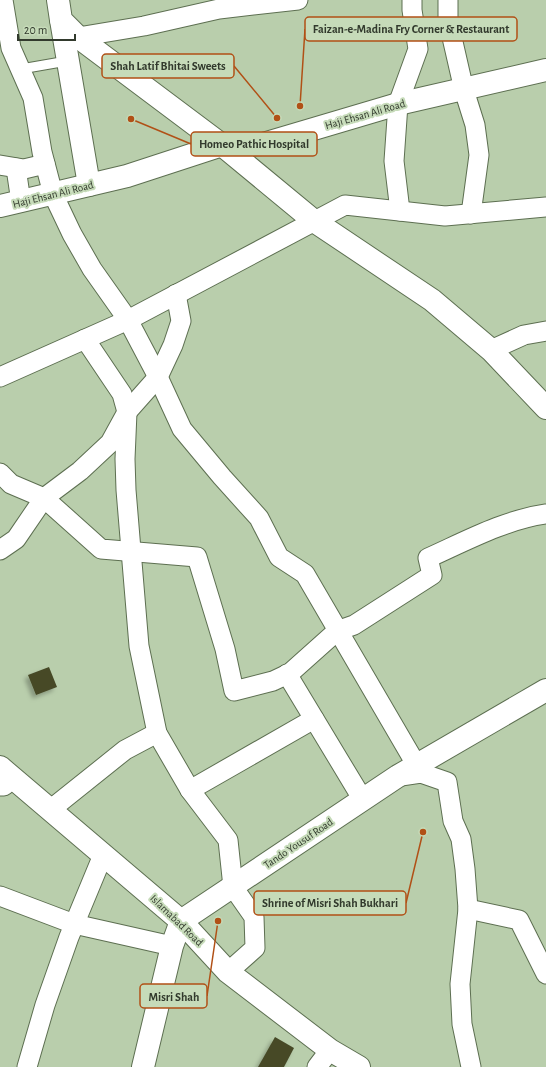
<svg xmlns="http://www.w3.org/2000/svg" width="546" height="1067" font-family="'Alegreya Sans',sans-serif">
	<style>
		.building { fill: #464928; filter: url(#shadow) }
		.lines { fill: none; stroke-linecap: round; stroke-linejoin: round }
		.service-casing { stroke: #5d6f51; stroke-width: 11 }
		.minor-casing { stroke: #5d6f51; stroke-width: 21 }
		.tertiary-casing { stroke: #5d6f51; stroke-width: 24 }
		.service { stroke: #fff; stroke-width: 9 }
		.minor { stroke: #fff; stroke-width: 19 }
		.tertiary { stroke: #fff; stroke-width: 22 }
		.labels { text-anchor: middle; stroke-width: 4; stroke-linejoin: round; paint-order: stroke }
		.street-label { font-size: 11px; fill: #323a2d; stroke: #c6dbb9 }
		.leader { fill: none; stroke: #b15016; stroke-width: 1.5 }
		.callout-dot { fill: #b15016; stroke: #c6dbb9; stroke-width: 1.5 }
		.callout { fill: #c6dbb9; stroke: #b15016; stroke-width: 1.5 }
		.callout-label { font-size: 12px; text-anchor: middle; font-weight: bold; fill: #323a2d }
	</style>
	<defs>
		<filter id="shadow"><feDropShadow dx="-3.5" dy="3.5" stdDeviation="2" flood-color="#0004"/></filter>
	</defs>
	<rect width="100%" height="100%" fill="#b9ceac"/>
	<g class="building">
		<path d="M49,667l8,20 -21,8 -8,-20z"/>
		<path d="M275,1037l19,11 -10,19h-26z"/>
	</g>
	<g class="lines">
		<g class="service-casing">
			<path id="service" d="M21,69l46,-8"/>
		</g>
		<g class="minor-casing">
			<g id="minor">
				<path d="M3,0l8,48 22,50 9,54 11,42 19,40 20,35 36,51 30,57 24,52 40,48 37,41 20,39 26,17 112,192"/>
				<path d="M448,0v20l16,70 11,35 4,30 -8,59"/>
				<path d="M78,37l66,-11 75,-17 79,-9"/>
				<path d="M0,165l24,4 21,-5"/>
				<path d="M16,168l5,34"/>
				<path d="M400,211l-6,-50 4,-57 20,-55 -6,-39v-10"/>
				<path d="M85,339l37,55 5,18 -2,47 1,31 13,156 18,87 33,57 38,50 5,47 21,30 1,31 -27,24"/>
				<path d="M491,350l33,-15 22,-4"/>
				<path d="M0,377l128,-57 217,-115 100,11 101,-9"/>
				<path d="M0,473l11,11 33,14 57,51 96,8 28,92 9,42 39,-10 17,-8 47,-42 17,-6 78,-50 -4,-17c38,-17 76,-38 118,-44"/>
				<path d="M0,550l16,-11 28,-41 36,-27 30,-28 17,-31 31,-35 15,-32 8,-24 -5,-27"/>
				<path d="M287,674l76,126"/>
				<path d="M401,776l20,-3 26,9 6,39 8,18 4,30 3,40 -8,75 2,40 9,43"/>
				<path d="M0,786h4l9,-8"/>
				<path d="M190,790l124,-71"/>
				<path d="M50,810l75,-60 32,-17"/>
				<path d="M0,896l74,28 98,22"/>
				<path d="M468,909l51,11 27,54"/>
				<path d="M27,1067l18,-62 24,-68 34,-82"/>
				<path d="M317,1067l13,-17"/>
			</g>
		</g>
		<g class="tertiary-casing">
			<g id="tertiary">
				<path d="M58,0l3,20 17,17 144,108 92,76 118,79 59,50 55,58"/>
				<path d="M61,20l28,165"/>
				<path d="M0,206l127,-30 95,-31 41,-1 135,-40 148,-34"/>
				<path d="M0,767l181,154 47,51 102,78 29,17"/>
				<path d="M143,1067l29,-121 9,-25 217,-145 148,-86"/>
			</g>
		</g>
		<use href="#service" class="service"/>
		<use href="#minor" class="minor"/>
		<use href="#tertiary" class="tertiary"/>
	</g>
	<g class="labels">
		<g class="street-label">
			<text transform="translate(365 114) rotate(-16)" y="4">Haji Ehsan Ali Road</text>
			<text transform="translate(53 194) rotate(-14)" y="4">Haji Ehsan Ali Road</text>
			<text transform="translate(298 843) rotate(-34)" y="4">Tando Yousuf Road</text>
			<text transform="translate(177 920) rotate(44)" y="4">Islamabad Road</text>
		</g>
	</g>
	<path class="leader" d="M300 106L305 29M277 118L234 66M131 119L191 144M423 832L406 903M218 921L207 996"/>
	<g class="callout-dot">
		<circle cx="300" cy="106" r="4"/>
		<circle cx="277" cy="118" r="4"/>
		<circle cx="131" cy="119" r="4"/>
		<circle cx="423" cy="832" r="4"/>
		<circle cx="218" cy="921" r="4"/>
	</g>
	<g class="callout">
		<rect x="305" y="17" width="212" height="24" rx="4"/>
		<rect x="102" y="54" width="132" height="24" rx="4"/>
		<rect x="191" y="132" width="126" height="24" rx="4"/>
		<rect x="254" y="891" width="152" height="24" rx="4"/>
		<rect x="140" y="984" width="67" height="24" rx="4"/>
	</g>
	<g class="callout-label">
		<text x="411" y="33">Faizan-e-Madina Fry Corner &amp; Restaurant</text>
		<text x="168" y="70">Shah Latif Bhitai Sweets</text>
		<text x="254" y="148">Homeo Pathic Hospital</text>
		<text x="330" y="907">Shrine of Misri Shah Bukhari</text>
		<text x="174" y="1001">Misri Shah</text>
	</g>
	<path d="M18 34v6h57v-6" fill="none" stroke="#323a2d" stroke-width="2"/>
	<text x="24" y="34" font-size="12" fill="#323a2d" stroke="#c6dbb9" stroke-width="3" paint-order="stroke">20 m</text>
</svg>
